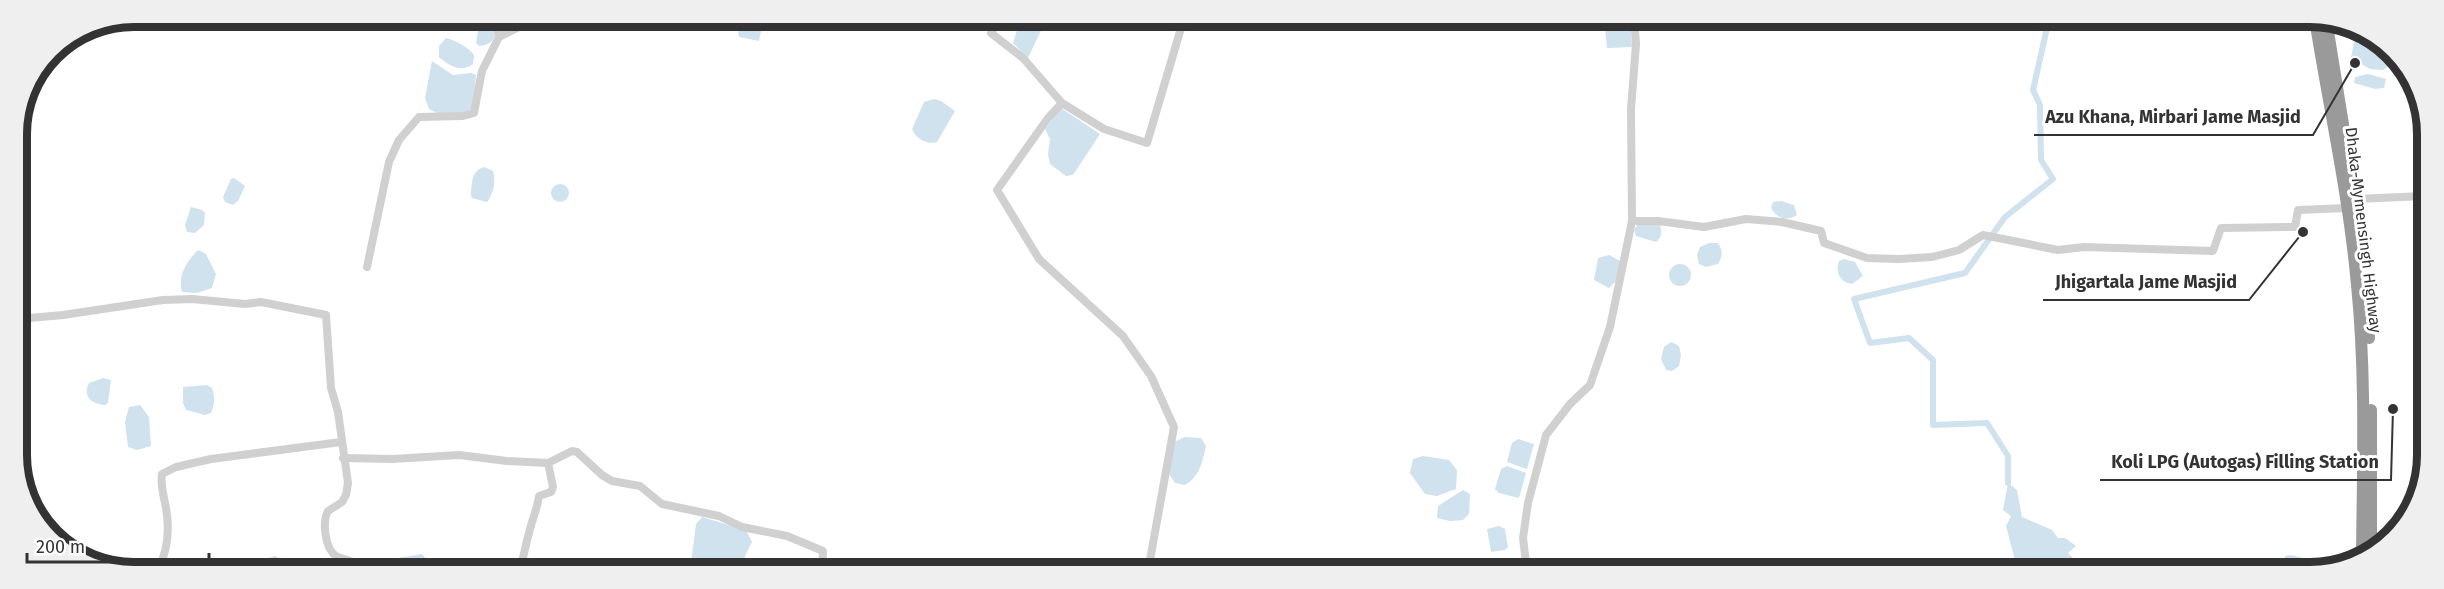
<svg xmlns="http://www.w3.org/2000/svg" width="2444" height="589" font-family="'Fira Sans',sans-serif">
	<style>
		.water { fill: #cfe2ee }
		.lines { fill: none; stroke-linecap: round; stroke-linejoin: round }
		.canal { stroke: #cfe2ee; stroke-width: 6 }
		.minor { stroke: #d0d0d0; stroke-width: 8 }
		.highway { stroke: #9a9a9a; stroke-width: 12 }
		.labels { text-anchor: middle; stroke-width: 6; stroke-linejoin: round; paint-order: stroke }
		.street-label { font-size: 16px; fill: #333; stroke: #fff }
		.rim { fill: none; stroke: #333; stroke-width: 8 }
		.leader { fill: none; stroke: #333; stroke-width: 2 }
		.callout-dot { fill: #333; stroke: #fff; stroke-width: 2 }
		.callout-label { font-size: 18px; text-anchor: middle; font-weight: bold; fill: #333; stroke: #fff; stroke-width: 6; stroke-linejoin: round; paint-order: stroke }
	</style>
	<rect width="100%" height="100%" fill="#fff"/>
	<g class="water">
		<path d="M1021,17h16l7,7 -16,34 -15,-15z"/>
		<path d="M1604,18h26l2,29 -25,1z"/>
		<path d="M744,19h11l5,3 1,9 -2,10 -20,-4 -1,-4z"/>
		<path d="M488,20l7,6c2,13 -4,19 -16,20l-3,-3 3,-18 5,-4z"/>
		<path d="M2356,31l34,18v16l-7,5 -13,-1 -19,-11z"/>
		<path d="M446,38c9,2 22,9 28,17l-1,9c-12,9 -24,2 -34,-7v-11z"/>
		<path d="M432,61l21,14 18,-2 5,2 -2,28 -5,10h-32l-8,-4 -4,-11z"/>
		<path d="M2368,74l18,5 -2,9 -9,1 -21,-6 1,-6z"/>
		<path d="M934,99l7,2 14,10 -18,31c-10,3 -21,-3 -25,-13l12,-27z"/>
		<path d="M1061,108l39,26 -25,38 -3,3 -6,1 -16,-12 -2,-10 2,-15 -5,-10z"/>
		<path d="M484,167l9,4c3,11 1,21 -6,31l-15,-4 -1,-3c1,-12 0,-24 13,-28z"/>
		<path d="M234,178l11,8 -7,15 -5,4 -8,-3 -2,-5 8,-18z"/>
		<circle cx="560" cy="193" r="9"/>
		<path d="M1781,201l13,4 3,10c-11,7 -20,3 -26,-7l2,-6z"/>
		<path d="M191,207l11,3 3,3 -1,12 -9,8 -8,-1 -2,-7z"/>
		<path d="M1651,223l9,2c2,8 2,12 -4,17l-20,-6 -2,-6 4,-6z"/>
		<path d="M1709,243h9c5,9 5,12 0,21l-12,3 -7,-3 -2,-9 3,-8z"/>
		<path d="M198,250l8,4 10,20 -4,14 -15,5 -15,-1c-5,-16 5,-31 16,-42z"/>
		<path d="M1609,255l11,6 -3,19 -8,8 -15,-8 4,-22z"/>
		<path d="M1844,259l11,3 8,14 -11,8c-12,-2 -17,-11 -13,-23z"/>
		<circle cx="1680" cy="275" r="11"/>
		<path d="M1671,342l8,4 2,9 -2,11 -7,5 -6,-1 -5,-11 3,-12z"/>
		<path d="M103,378l8,2 -3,23 -3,2c-13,-1 -23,-8 -16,-22z"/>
		<path d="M207,385l5,3c3,9 3,16 -1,25l-6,2 -19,-5 -3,-7v-16z"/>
		<path d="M140,405l9,12 2,29 -14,4 -9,-3 -3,-25 4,-15z"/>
		<path d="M1185,437l16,1 5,8c-4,17 -6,30 -21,39l-10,-2 -7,-11 6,-30z"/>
		<path d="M1518,439l16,5 -7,25 -20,-7 5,-19z"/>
		<path d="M1423,456l26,4 8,10 -1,19 -19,7 -12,-2 -15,-21 3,-14z"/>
		<path d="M1507,466l19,7 -7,25 -20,-5 -4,-4 6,-20z"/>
		<path d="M2008,483l9,7 5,27 30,13 6,8h7l11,8 -8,7 13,13 17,6h-80l-12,-46 5,-10 -8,-6z"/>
		<path d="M1463,490l7,4 -1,20 -6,6 -13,1 -13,-3 1,-12z"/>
		<path d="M702,517l44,13 6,12 -7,14 -3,15h-52l6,-47z"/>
		<path d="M1499,526l6,3 3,18 -3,3 -14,2 -4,-23z"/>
		<path d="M422,554l6,7v9h-30v-12z"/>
		<path d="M2291,555l20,5 6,12h-36l4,-16z"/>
		<path d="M275,556l12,6v8h-24l1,-11z"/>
	</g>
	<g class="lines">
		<path class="canal" d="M2008,483v-27l-21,-33 -54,2v-65l-24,-22 -39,5 -16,-44 111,-26 40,-56 48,-38 -12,-19 -1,-55 -7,-15 16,-71"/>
		<g class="minor">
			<path d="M1000,17l-9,16 32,25 39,45"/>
			<path d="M499,37l40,-20"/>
			<path d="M2355,199l70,-3"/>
			<path d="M1632,221l-1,-112 5,-65 -2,-26"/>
			<path d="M367,267l22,-105 10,-22 20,-23 44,-1 11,-3 8,-42 17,-34 -2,-20"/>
			<path d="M18,319l45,-4 100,-15 29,-1 53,5 16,-2 65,13 5,73 7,24 10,71 -2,12 -4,7 -14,9c-6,11 -3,38 8,45 10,5 18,3 24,14"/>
			<path d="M343,458l49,1 67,-4 48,6 41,2 24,-12 5,1 25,23 10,6 28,5 22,18 57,12 23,11 45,9 36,15 -1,20"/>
			<path d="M158,570c10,-20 12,-40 8,-62 -2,-11 -6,-23 -4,-34l14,-7 35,-8 130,-17"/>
			<path d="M519,571c5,-13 6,-25 10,-38 3,-13 8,-23 10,-37l12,-4 2,-5 -5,-24"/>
			<path d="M1148,571l26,-144 -23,-51 -28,-40 -84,-77 -42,-69 51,-72 14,-15 42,26 43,14 37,-125"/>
			<path d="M1527,572l-4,-34 5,-35 18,-68 24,-31 20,-19 20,-58 22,-106h26l46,6 42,-8 36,3 39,9 3,12 43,15 32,1 33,-2 27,-7 24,-15 75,15 26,-3 129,4 8,-23 74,-1 3,-17 49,-2"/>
		</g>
		<g class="highway">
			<path d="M2315,19c14,88 34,176 42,266 9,89 6,179 5,269"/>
			<path d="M2326,19l29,180 5,41"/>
			<path d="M2366,299l3,39"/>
			<path d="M2371,410v140"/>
		</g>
	</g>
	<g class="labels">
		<g class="street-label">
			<text transform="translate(2364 230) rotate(83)" y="6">Dhaka-Mymensingh Highway</text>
		</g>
	</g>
	<path d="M0 0H2444V589H0ZM134 27H2310A107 107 0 0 1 2417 134V455A107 107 0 0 1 2310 562H134A107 107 0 0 1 27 455V134A107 107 0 0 1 134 27Z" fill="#efefef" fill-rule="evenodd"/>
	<path class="rim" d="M134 27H2310A107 107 0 0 1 2417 134V455A107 107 0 0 1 2310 562H134A107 107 0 0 1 27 455V134A107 107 0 0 1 134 27Z"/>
	<path class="leader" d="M2355 63L2313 135H2034M2303 232L2249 300H2043M2393 409L2391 480H2100"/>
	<g class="callout-dot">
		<circle cx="2355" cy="63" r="6"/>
		<circle cx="2303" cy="232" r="6"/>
		<circle cx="2393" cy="409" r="6"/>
	</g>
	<g class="callout-label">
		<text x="2173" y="123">Azu Khana, Mirbari Jame Masjid</text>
		<text x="2146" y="288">Jhigartala Jame Masjid</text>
		<text x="2245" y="468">Koli LPG (Autogas) Filling Station</text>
	</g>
	<path d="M27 553v9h182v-9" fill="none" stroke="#333333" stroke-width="3"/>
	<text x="36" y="553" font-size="18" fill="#333333" stroke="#ffffff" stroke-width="4.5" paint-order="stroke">200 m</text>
</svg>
